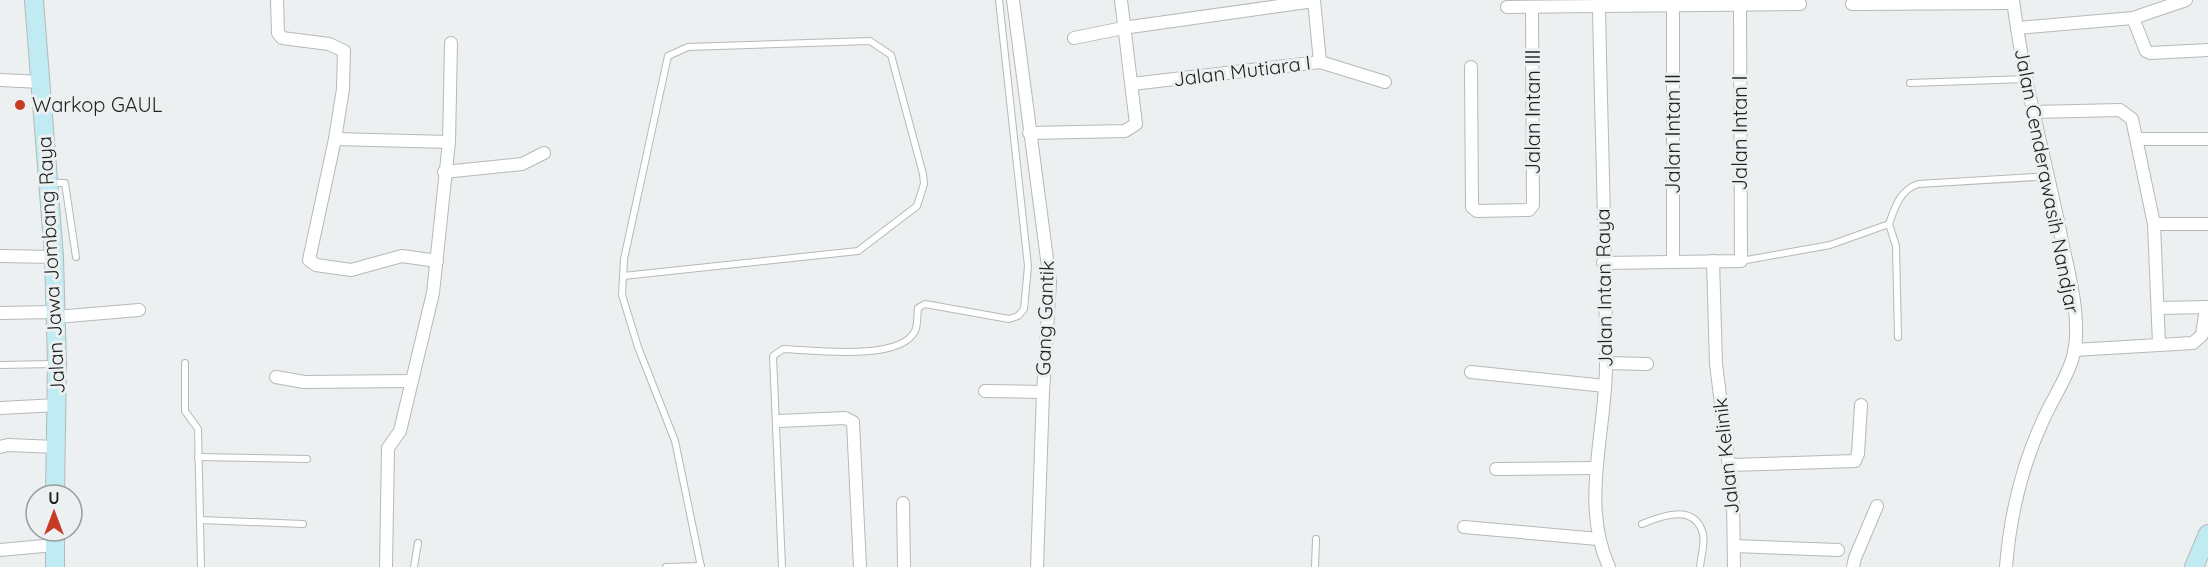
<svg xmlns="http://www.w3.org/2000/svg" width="2208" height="567" font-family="Quicksand,sans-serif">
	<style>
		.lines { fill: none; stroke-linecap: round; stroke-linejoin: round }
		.lane-casing { stroke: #b5b9ba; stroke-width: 8 }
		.street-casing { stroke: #b5b9ba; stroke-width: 14 }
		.secondary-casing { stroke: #b5b9ba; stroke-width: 20 }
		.lane { stroke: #fff; stroke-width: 6 }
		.street { stroke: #fff; stroke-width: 12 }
		.secondary { stroke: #c1ebf2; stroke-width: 18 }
		.poi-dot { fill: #c73b25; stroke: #ecf0f1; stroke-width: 2 }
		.labels { text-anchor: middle; stroke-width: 6; stroke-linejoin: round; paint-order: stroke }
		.street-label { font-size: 20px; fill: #1f2121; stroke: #ecf0f1 }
		.poi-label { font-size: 20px; fill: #1f2121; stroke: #ecf0f1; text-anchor: start }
	</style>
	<rect width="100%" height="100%" fill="#ecf0f1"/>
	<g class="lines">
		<g class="lane-casing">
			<g id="lane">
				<path d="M1910,83l116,-4"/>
				<path d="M50,183h15l11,74"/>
				<path d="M1889,224l7,22 2,91"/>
				<path d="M1741,261l89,-16 59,-21c6,-17 11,-34 29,-40l118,-7 13,2"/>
				<path d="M623,276l235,-25 59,-45 7,-22 -1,-10 -32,-119 -21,-14 -182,6 -20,9 -44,203 -2,36 16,52 37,94 26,126"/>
				<path d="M185,363v48l13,18 3,138"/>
				<path d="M0,365l54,-1"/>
				<path d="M198,457l109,2"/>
				<path d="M200,520l103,4"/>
				<path d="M1642,524c19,-8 53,-21 61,10 2,9 -2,23 -3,33"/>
				<path d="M414,567l4,-24"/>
				<path d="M666,567l35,-1"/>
				<path d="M782,567l-9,-211 10,-7c29,1 117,13 132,-18 3,-6 2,-16 3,-23l7,-4 84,15 9,-3 6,-7 4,-43 -29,-266"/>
				<path d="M1315,567l1,-28"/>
			</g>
		</g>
		<g class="street-casing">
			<g id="street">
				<path d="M277,0l1,33 4,5 47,6 15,7 -1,38 -8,50 -26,121 7,5 35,5 51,-14 35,5"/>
				<path d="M1013,0l37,282 -7,110 -6,175"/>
				<path d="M1314,0l6,62"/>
				<path d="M1852,4l161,-1"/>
				<path d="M1599,6c2,120 7,240 7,359 0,67 -26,139 3,202"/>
				<path d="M1673,6v256"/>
				<path d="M1507,7l293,-3"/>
				<path d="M2133,18l13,33 4,2 58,-3"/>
				<path d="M2017,28l116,-10 53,-18"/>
				<path d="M1074,38l49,-10 191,-27"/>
				<path d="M1471,67l1,140 5,4 52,-1 4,-5 -1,-198"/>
				<path d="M0,80l41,2"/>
				<path d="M1132,84l188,-22 65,20"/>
				<path d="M2033,112l87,-2 12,9 22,105 5,120"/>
				<path d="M1029,133l96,-2 11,-7 -15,-124"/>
				<path d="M335,139l114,3"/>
				<path d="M2138,139h70"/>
				<path d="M444,172l78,-8 22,-11"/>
				<path d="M2154,224h54"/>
				<path d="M0,256l54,1"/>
				<path d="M1713,261l3,103 17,135 1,68"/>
				<path d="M1603,263l138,-2 -1,-256"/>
				<path d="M2158,308l50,-1"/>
				<path d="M0,313l56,-1"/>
				<path d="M56,317l83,-7"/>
				<path d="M2074,350l119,-7 9,-8 4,-28"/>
				<path d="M1606,363l41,1"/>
				<path d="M1471,372l134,14"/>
				<path d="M276,377l28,5 106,-1"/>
				<path d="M985,391l58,1"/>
				<path d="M0,408l57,-3"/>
				<path d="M779,421l66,-3 8,4 7,145"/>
				<path d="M0,447l8,-2 49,2"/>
				<path d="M1730,465l125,-4 3,-7 3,-49"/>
				<path d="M1496,469l99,-1"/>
				<path d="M903,503l1,64"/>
				<path d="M1464,527l134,12"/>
				<path d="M1734,546l104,4"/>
				<path d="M0,550l54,-5"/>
				<path d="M386,567l2,-119 12,-17 33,-138 16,-151 2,-99"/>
				<path d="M1853,567l2,-9 22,-52"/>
				<path d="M2006,567c4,-51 16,-102 38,-149 10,-22 27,-46 31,-70 5,-37 -7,-77 -14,-112 -16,-79 -38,-156 -48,-236"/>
			</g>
		</g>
		<g class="secondary-casing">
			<g id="secondary">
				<path d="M34,0l20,257 3,107 -2,131"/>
				<path d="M55,531v36"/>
				<path d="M2194,567l14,-33"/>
			</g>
		</g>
		<use href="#lane" class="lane"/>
		<use href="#street" class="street"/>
		<use href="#secondary" class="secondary"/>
	</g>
	<circle class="poi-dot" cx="20" cy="105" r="6"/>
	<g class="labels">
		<g class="street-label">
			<text transform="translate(1242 71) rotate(-7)" y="7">Jalan Mutiara I</text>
			<text transform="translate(1533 112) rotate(-90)" y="7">Jalan Intan III</text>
			<text transform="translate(1740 133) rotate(-90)" y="7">Jalan Intan I</text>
			<text transform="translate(1673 134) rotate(-90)" y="7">Jalan Intan II</text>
			<text transform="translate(2047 181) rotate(79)" y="7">Jalan Cenderawasih Nandjar</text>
			<text transform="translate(51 265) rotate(-93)" y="7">Jalan Jawa Jombang Raya</text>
			<text transform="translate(1604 288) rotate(-91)" y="7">Jalan Intan Raya</text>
			<text transform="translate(1045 318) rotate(-88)" y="7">Gang Gantik</text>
			<text transform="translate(1726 456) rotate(-96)" y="7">Jalan Kelinik</text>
		</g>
		<g class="poi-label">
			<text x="32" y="112">Warkop GAUL</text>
		</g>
	</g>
	<g transform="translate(54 513)"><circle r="28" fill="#ecf0f1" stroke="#9a9d9e" stroke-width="1.5"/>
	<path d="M0-4.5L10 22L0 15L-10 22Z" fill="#c73b25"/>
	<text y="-9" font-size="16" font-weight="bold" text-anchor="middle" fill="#1f2121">U</text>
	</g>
</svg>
